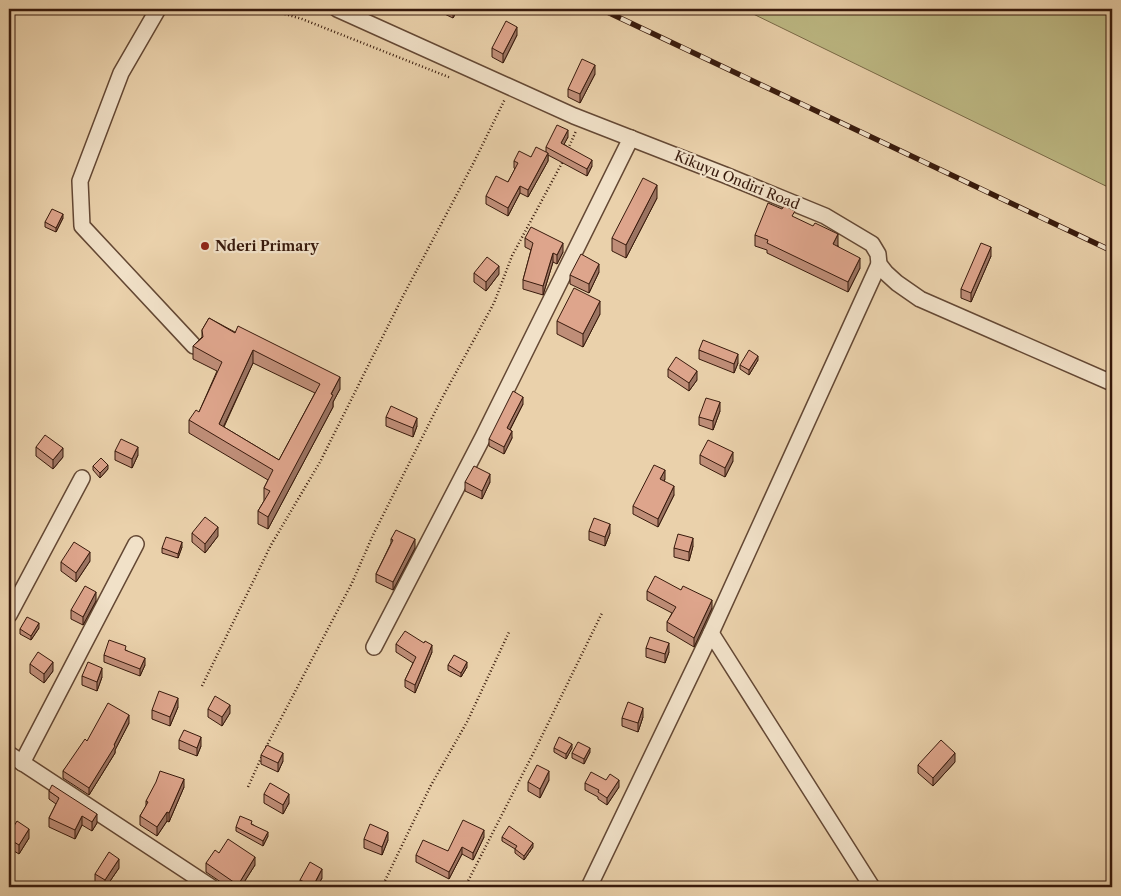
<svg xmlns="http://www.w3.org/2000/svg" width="1121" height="896" font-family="'Libre Caslon Text',serif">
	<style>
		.green { fill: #bdb984; stroke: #7a6a48 }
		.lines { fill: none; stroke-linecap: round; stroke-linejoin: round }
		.minor-casing { stroke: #644834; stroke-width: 18 }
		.path { stroke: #381a0c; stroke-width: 2.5; stroke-dasharray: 1 2.5; stroke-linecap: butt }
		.minor { stroke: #f1e1c8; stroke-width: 15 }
		.rail-casing { stroke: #381a0c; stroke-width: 5.5 }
		.rail { stroke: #f1e1c8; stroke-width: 4; stroke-dasharray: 11; stroke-linecap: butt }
		.wall { fill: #bf8e78; stroke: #381a0c; fill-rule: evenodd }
		.shaded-wall { fill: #9b7462; stroke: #381a0c }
		.building { fill: #dea58c; stroke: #381a0c; fill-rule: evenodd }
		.poi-dot { fill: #8f2418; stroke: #f1e1c8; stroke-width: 2 }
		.labels { text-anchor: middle; stroke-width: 4.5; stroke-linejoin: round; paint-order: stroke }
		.street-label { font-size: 14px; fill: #381a0c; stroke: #f1e1c8 }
		.poi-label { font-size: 14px; font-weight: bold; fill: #381a0c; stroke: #f1e1c8; text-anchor: start }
	</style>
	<rect width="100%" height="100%" fill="#ead1ab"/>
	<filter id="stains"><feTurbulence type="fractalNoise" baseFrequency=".004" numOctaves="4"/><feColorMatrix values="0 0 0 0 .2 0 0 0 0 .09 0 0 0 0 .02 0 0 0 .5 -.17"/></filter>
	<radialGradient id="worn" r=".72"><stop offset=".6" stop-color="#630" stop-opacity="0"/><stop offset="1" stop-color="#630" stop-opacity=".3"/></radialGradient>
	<path class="green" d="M743,9h369v180z"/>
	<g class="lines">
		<g class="minor-casing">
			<g id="minor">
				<path d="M158,9l-37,64 -41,108 2,45 112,120"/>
				<path d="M337,9l237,107 151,59 100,41 47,28 6,10 1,10 7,9 11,10 23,16 192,84"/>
				<path d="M9,615l73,-137"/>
				<path d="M711,633l161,254"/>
				<path d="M374,647l109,-210 148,-299"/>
				<path d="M9,754l202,133"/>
				<path d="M22,763l114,-219"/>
				<path d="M589,887l122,-254 168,-369"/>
			</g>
		</g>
		<g class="path">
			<path d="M268,9l34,10 149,59"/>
			<path d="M568,149l8,-18"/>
			<path d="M202,686l69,-141 49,-83 82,-164 72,-136 31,-63"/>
			<path d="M266,747l86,-164 21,-48 68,-135 53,-97 18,-47 51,-95"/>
			<path d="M248,787l14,-31"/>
			<path d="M382,887l48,-100 37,-65 42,-90"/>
			<path d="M465,887l72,-141 65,-133"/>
		</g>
		<use href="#minor" class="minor"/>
		<g class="rail-casing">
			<path id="rail" d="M601,9l511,242"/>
		</g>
		<use href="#rail" class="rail"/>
	</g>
	<g class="wall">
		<path d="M436,9h22l-5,9 -17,-8z"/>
		<path d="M517,35l-14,28 -11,-6v-9z"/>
		<path d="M595,74l-15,29 -12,-6v-8z"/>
		<path d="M568,137l-4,7 28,22 -5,10 -39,-21v6l-20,36 -8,-4 -12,23 -22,-12v-8l22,-14 7,-13 -1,-1v-7l17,-4 15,-5v-5z"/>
		<path d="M657,198l-31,60 -14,-7v-13z"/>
		<path d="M63,218l-7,14 -11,-5v-5z"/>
		<path d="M795,218l43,27v1l22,22 -12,24 -81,-39v-3l-12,-4v-11z"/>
		<path d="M525,238l38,14 -6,12 -4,-2 -10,33 -20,-6v-9l8,-30 -6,-3z"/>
		<path d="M991,256l-20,46 -10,-4v-9z"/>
		<path d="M599,272l-10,21 -19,-9v-9z"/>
		<path d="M474,273l25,1 -13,17 -12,-9z"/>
		<path d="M600,314l-17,33 -26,-13v-13z"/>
		<path d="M209,318l131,71 -7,13v5l-65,122 -10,-5v-13l6,-10v-13l4,-8 -79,-47v-13l10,-8 18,-41 -24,-12v-13l9,-9v-7zM253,363l62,30 -36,67 -55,-33z"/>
		<path d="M699,350l39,13 -4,10 -35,-14z"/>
		<path d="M758,360l-9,15 -9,-6v-4z"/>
		<path d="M668,369l29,11 -8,11 -21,-14z"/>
		<path d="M523,404l-13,26 2,8 -8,16 -15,-8v-7z"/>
		<path d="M720,411l-7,19 -14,-5v-8z"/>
		<path d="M386,417l31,9 -4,11 -27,-11z"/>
		<path d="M36,447l27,10 -10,12 -17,-13z"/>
		<path d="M115,451l23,4 -6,13 -17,-8z"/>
		<path d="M700,455l33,6 -8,16 -25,-13z"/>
		<path d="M93,466l15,3 -8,9 -7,-8z"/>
		<path d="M665,479l-1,2 10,14 -16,32 -25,-13v-8z"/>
		<path d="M465,482h25l-8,17 -17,-8z"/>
		<path d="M589,531l21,2 -5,13 -16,-6z"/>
		<path d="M192,533l26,3 -13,17 -13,-11z"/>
		<path d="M391,539l24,9 -22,42 -17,-8v-8l15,-31z"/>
		<path d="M693,546l-4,15 -15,-4v-9z"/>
		<path d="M182,547l-4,11 -16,-5v-5z"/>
		<path d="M90,561l-14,21 -15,-11v-9z"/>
		<path d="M647,591l65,17 -18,39 -27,-16v-9l5,-9 -25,-13z"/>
		<path d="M96,601l-13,24 -12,-6v-9z"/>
		<path d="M39,628l-8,12 -11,-6v-5z"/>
		<path d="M396,644l36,8 -17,41 -10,-6v-7l8,-17 -17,-11z"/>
		<path d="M646,648l23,4 -4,11 -19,-6z"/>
		<path d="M126,650l19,15 -5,11 -36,-14v-7z"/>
		<path d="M30,664l23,7 -9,12 -14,-10z"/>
		<path d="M448,665l19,2 -6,10 -13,-7z"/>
		<path d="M82,676l20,1 -5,14 -15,-6z"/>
		<path d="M178,707l-8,19 -18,-7v-9z"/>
		<path d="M208,709l22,4 -8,13 -14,-9z"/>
		<path d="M643,717l-5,15 -16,-6v-8z"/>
		<path d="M129,723l-14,27v3l-26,42 -26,-17v-7l24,-30z"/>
		<path d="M179,740l22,6 -4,10 -18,-7z"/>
		<path d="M554,748h18l-6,11 -12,-7z"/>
		<path d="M590,752l-6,12 -12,-6v-5z"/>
		<path d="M261,755l22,6 -5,11 -17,-8z"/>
		<path d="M955,762l-22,24 -15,-13v-8z"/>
		<path d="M549,780l-9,18 -12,-7v-9z"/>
		<path d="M585,783l34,4 -12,18 -9,-6v-2l-13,-7z"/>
		<path d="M184,787l-15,35 -2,-1 -10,15 -17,-11v-9l6,-10v-5z"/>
		<path d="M49,791l48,32 -5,8 -10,-6 -7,14 -26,-12v-9l7,-14 -7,-5z"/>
		<path d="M264,794l25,9 -6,11 -19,-11z"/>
		<path d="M252,824l16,12 -5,10 -27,-15v-4z"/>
		<path d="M9,834l20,4 -10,16 -10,-6z"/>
		<path d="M484,837l-11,23 -11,-6 -13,25 -33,-17v-7l32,-4z"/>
		<path d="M502,837l31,10 -9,13 -9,-7v-4l-13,-8z"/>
		<path d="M364,839l24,1 -6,15 -18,-7z"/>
		<path d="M219,853l36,12 -14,22h-13l-22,-15v-9z"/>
		<path d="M119,868l-13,19h-4l-7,-5v-8z"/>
		<path d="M322,878l-5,9h-17v-7z"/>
	</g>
	<g class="shaded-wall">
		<path d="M454,9h4l-5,9v-8z"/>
		<path d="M517,27v8l-14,28v-9z"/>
		<path d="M595,65v9l-15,29v-9z"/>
		<path d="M568,130v7l-7,13v-7z"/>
		<path d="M548,153v8l-20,36v-7z"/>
		<path d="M592,160v6l-5,10v-7z"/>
		<path d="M657,185v13l-31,60v-13z"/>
		<path d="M520,186v7l-12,23v-8z"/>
		<path d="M63,214v4l-7,14v-4z"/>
		<path d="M838,234v11l-5,9v-10z"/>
		<path d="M563,243v9l-6,12v-9z"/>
		<path d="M991,247v9l-20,46v-9z"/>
		<path d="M553,253v9l-10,33v-9z"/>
		<path d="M860,258v10l-12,24v-10z"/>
		<path d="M599,264v8l-10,21v-9z"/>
		<path d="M499,266v8l-13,17v-9z"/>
		<path d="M600,301v13l-17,33v-13z"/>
		<path d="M253,350v13l-34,73v-12z"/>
		<path d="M738,354v9l-4,10v-9z"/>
		<path d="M758,356v4l-9,15v-5z"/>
		<path d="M697,371v9l-8,11v-8z"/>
		<path d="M340,377v12l-7,13v5l-65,122v-12z"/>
		<path d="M523,397v7l-16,31v-7z"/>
		<path d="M720,402v9l-7,19v-9z"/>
		<path d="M417,418v8l-4,11v-9z"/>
		<path d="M512,431v7l-8,16v-7z"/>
		<path d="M138,447v8l-6,13v-9z"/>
		<path d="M63,448v9l-10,12v-9z"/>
		<path d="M733,452v9l-8,16v-9z"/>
		<path d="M108,465v4l-8,9v-5z"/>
		<path d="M665,470v9l-5,9v-9z"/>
		<path d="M490,474v8l-8,17v-8z"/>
		<path d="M674,486v9l-16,32v-8z"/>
		<path d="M610,524v9l-5,13v-9z"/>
		<path d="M218,527v9l-13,17v-9z"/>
		<path d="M693,538v8l-4,15v-9z"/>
		<path d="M415,539v9l-22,42v-8z"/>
		<path d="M182,542v5l-4,11v-4z"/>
		<path d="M90,552v9l-14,21v-9z"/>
		<path d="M96,592v9l-13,24v-8z"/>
		<path d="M712,600v8l-18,39v-9z"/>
		<path d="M39,623v5l-8,12v-4z"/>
		<path d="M669,643v9l-4,11v-9z"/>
		<path d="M432,645v7l-17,41v-8z"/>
		<path d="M145,658v7l-5,11v-7z"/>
		<path d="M53,662v9l-9,12v-9z"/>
		<path d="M467,662v5l-6,10v-4z"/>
		<path d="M102,668v9l-5,14v-9z"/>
		<path d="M178,698v9l-8,19v-9z"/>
		<path d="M230,705v8l-8,13v-9z"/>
		<path d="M643,708v9l-5,15v-9z"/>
		<path d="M129,715v8l-14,27v3l-26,42v-7l25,-43z"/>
		<path d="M201,737v9l-4,10v-8z"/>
		<path d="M572,744v4l-6,11v-5z"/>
		<path d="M590,748v4l-6,12v-5z"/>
		<path d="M283,753v8l-5,11v-9z"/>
		<path d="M955,753v9l-22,24v-8z"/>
		<path d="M549,771v9l-9,18v-9z"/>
		<path d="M184,779v8l-15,35v-9z"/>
		<path d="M619,780v7l-12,18v-7z"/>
		<path d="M289,794v9l-6,11v-9z"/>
		<path d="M167,812v9l-10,15v-9z"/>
		<path d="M97,814v9l-5,8v-9z"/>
		<path d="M82,816v9l-7,14v-9z"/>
		<path d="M29,829v9l-10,16v-9z"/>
		<path d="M484,830v7l-11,23v-7z"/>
		<path d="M268,832v4l-5,10v-5z"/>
		<path d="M388,832v8l-6,15v-8z"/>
		<path d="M533,843v4l-9,13v-4z"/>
		<path d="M462,847v7l-13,25v-7z"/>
		<path d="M255,857v8l-14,22h-3v-2z"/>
		<path d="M119,859v9l-13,19h-1v-7z"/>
		<path d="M322,869v9l-5,9h-4z"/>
	</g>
	<g class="building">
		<path d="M506,21l11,6 -14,27 -11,-6z"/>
		<path d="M582,59l13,6 -15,29 -12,-5z"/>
		<path d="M557,125l11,5 -7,13 31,17 -5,9 -41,-22z"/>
		<path d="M536,147l12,6 -20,37 -8,-4 -12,22 -22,-12 10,-20 12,6 10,-19 -4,-2 5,-10 12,6z"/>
		<path d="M643,178l14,7 -31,60 -14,-7z"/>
		<path d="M768,203l14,6 2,-3 11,5 -3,5 21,10 2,-3 23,11 -5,10 27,14 -12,24 -81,-39 1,-3 -13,-5z"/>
		<path d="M52,209l11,5 -7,14 -11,-6z"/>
		<path d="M531,227l32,16 -6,12 -4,-2 -10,33 -20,-6 10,-37 -8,-5z"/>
		<path d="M981,243l10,4 -20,46 -10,-4z"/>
		<path d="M581,254l18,10 -10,20 -19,-9z"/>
		<path d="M487,257l12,9 -13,16 -12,-9z"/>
		<path d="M574,288l26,13 -17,33 -26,-13z"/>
		<path d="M209,318l26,15 3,-7 102,51 -9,17 2,1 -65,122 -10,-6 12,-20 -6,-3 9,-18 -84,-50 7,-10 3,2 23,-50 -29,-16 10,-9 -1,-7zM253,350l67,34 -41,76 -60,-36z"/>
		<path d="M703,340l35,14 -4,10 -35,-14z"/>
		<path d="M749,350l9,6 -9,14 -9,-5z"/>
		<path d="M676,357l21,14 -8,12 -21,-14z"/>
		<path d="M513,391l10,6 -16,31 5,3 -8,16 -15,-8z"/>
		<path d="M706,398l14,4 -7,19 -14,-4z"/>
		<path d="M391,406l26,12 -4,10 -27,-11z"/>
		<path d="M45,435l18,13 -10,12 -17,-13z"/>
		<path d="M121,439l17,8 -6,12 -17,-8z"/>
		<path d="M708,440l25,12 -8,16 -25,-13z"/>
		<path d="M101,458l7,7 -8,8 -7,-7z"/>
		<path d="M654,465l11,5 -5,9 14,7 -16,33 -25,-13z"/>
		<path d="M474,466l16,8 -8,17 -17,-9z"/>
		<path d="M205,517l13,10 -13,17 -13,-11z"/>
		<path d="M594,518l16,6 -5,13 -16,-6z"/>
		<path d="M396,530l19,9 -22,43 -17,-8 17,-34 -2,-1z"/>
		<path d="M678,534l15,4 -4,14 -15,-4z"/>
		<path d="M166,537l16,5 -4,12 -16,-6z"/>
		<path d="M74,542l16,10 -14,21 -15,-11z"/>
		<path d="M655,576l26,14 2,-4 29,14 -18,38 -27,-16 9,-15 -29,-16z"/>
		<path d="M85,586l11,6 -13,25 -12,-7z"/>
		<path d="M27,617l12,6 -8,13 -11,-7z"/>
		<path d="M405,631l19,12 1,-2 7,4 -17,40 -10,-5 11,-23 -20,-13z"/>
		<path d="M650,637l19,6 -4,11 -19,-6z"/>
		<path d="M109,640l17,6 -1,4 20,8 -5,11 -36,-14z"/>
		<path d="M38,652l15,10 -9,12 -14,-10z"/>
		<path d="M454,655l13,7 -6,11 -13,-8z"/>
		<path d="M88,662l14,6 -5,14 -15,-6z"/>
		<path d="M159,691l19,7 -8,19 -18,-7z"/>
		<path d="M215,696l15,9 -8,12 -14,-8z"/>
		<path d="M628,702l15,6 -5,15 -16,-5z"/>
		<path d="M108,703l21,12 -15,30 1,1 -26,42 -26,-17 22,-32 2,2z"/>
		<path d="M184,730l17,7 -4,11 -18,-8z"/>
		<path d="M559,737l13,7 -6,10 -12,-6z"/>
		<path d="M941,740l14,13 -22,25 -15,-13z"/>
		<path d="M578,742l12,6 -6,11 -12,-6z"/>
		<path d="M267,745l16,8 -5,10 -17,-8z"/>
		<path d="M537,765l12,6 -9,18 -12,-7z"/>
		<path d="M160,771l24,8 -15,34 -2,-1 -10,15 -17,-11 8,-14 -2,-1 10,-19z"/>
		<path d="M591,772l15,8 4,-6 9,6 -12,18 -9,-6 1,-2 -14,-7z"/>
		<path d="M270,783l19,11 -6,11 -19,-11z"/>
		<path d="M52,785l45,29 -5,8 -10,-6 -7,14 -26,-12 10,-20 -10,-7z"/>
		<path d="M240,816l12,5 -1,3 17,8 -5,9 -27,-14z"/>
		<path d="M463,820l21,10 -11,23 -11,-6 -13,25 -33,-17 7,-15 25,11z"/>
		<path d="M17,821l12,8 -10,16 -10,-6v-5z"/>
		<path d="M370,824l18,8 -6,15 -18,-8z"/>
		<path d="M509,826l24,17 -9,13 -9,-7 2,-3 -15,-9z"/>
		<path d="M228,839l27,18 -17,28 -32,-22 9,-13 4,3z"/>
		<path d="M109,852l10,7 -14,21 -10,-6z"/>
		<path d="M310,862l12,7 -9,17 -13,-6z"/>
	</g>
	<circle class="poi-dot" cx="205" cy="246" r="5"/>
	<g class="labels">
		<g class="street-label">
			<text transform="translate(737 180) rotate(22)" y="5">Kikuyu Ondiri Road</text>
		</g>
		<g class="poi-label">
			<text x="215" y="251">Nderi Primary</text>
		</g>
	</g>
	<rect width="1121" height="896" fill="none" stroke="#ead1ab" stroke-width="30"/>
	<rect x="10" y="10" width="1101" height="876" fill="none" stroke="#381a0c" stroke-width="2.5"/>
	<rect x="15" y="15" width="1091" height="866" fill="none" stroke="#381a0c"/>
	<rect width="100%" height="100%" filter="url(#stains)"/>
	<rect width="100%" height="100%" fill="url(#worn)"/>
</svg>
